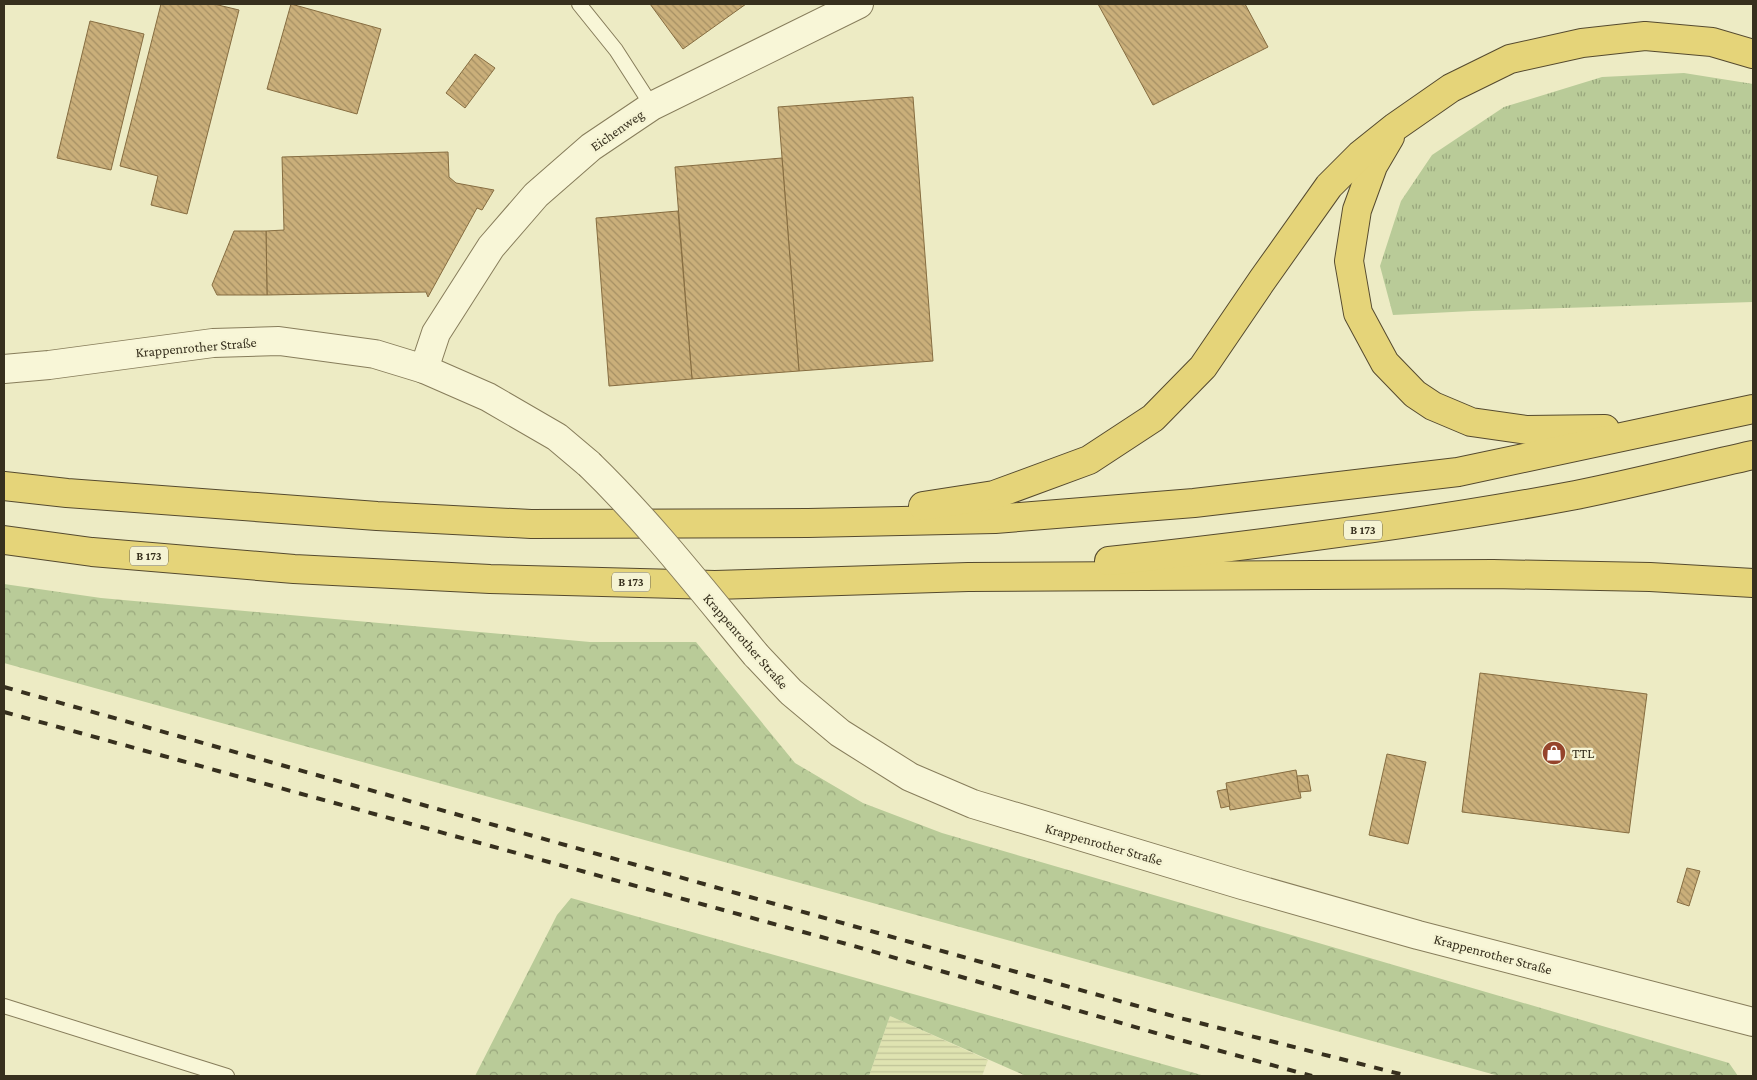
<svg xmlns="http://www.w3.org/2000/svg" width="1757" height="1080" font-family="'Crimson Pro',serif">
	<style>
		.farmland { fill: url(#farmland-rules) }
		.grass { fill: url(#grass-tufts) }
		.forest { fill: url(#forest-crowns) }
		.building { fill: url(#building-back-hatch); stroke: #866d41 }
		.lines { fill: none; stroke-linecap: round; stroke-linejoin: round }
		.service-casing { stroke: #877d5b; stroke-width: 16 }
		.minor-casing { stroke: #877d5b; stroke-width: 30 }
		.trunk-casing { stroke: #554a2f; stroke-width: 30 }
		.service { stroke: #f8f6d7; stroke-width: 14 }
		.minor { stroke: #f8f6d7; stroke-width: 28 }
		.trunk { stroke: #e5d479; stroke-width: 28 }
		.rail { stroke: #37301e; stroke-width: 4; stroke-dasharray: 9 9; stroke-linecap: butt }
		.minor-bridge-casing { stroke: #877d5b; stroke-width: 30; stroke-linecap: butt }
		.minor-bridge { stroke: #f8f6d7; stroke-width: 28 }
		.labels { text-anchor: middle; stroke-width: 4.5; stroke-linejoin: round; paint-order: stroke }
		.shield { fill: #f5f3d3; stroke: #706a54; stroke-width: 1 }
		.shield-label { font-size: 12px; font-weight: bold; fill: #37301e }
		.street-label { font-size: 14px; fill: #37301e; stroke: #f5f3d3 }
		.poi-label { font-size: 14px; fill: #37301e; stroke: #f5f3d3; text-anchor: start }
	</style>
	<defs>
		<pattern id="farmland-rules" width="6" height="5" patternUnits="userSpaceOnUse" patternTransform="scale(1.25)"><rect width="6" height="5" fill="#dfe3b1"/><path d="M0 2.5h6" fill="none" stroke="#c0c398"/></pattern>
		<pattern id="grass-tufts" width="24" height="20" patternUnits="userSpaceOnUse" patternTransform="scale(1.25)"><rect width="24" height="20" fill="#b9cb98"/><path d="M3 7l-1-3M5 7V3M7 7l1-3M15 17l-1-3M17 17v-4M19 17l1-3" fill="none" stroke="#97a57b"/></pattern>
		<pattern id="forest-crowns" width="20" height="18" patternUnits="userSpaceOnUse" patternTransform="scale(1.25)"><rect width="20" height="18" fill="#b9cb98"/><path d="M2 6a3 3 0 1 1 6 0M12 15a3 3 0 1 1 6 0" fill="none" stroke="#97a57b"/></pattern>
		<pattern id="building-back-hatch" width="6" height="6" patternUnits="userSpaceOnUse" patternTransform="scale(1.25)"><rect width="6" height="6" fill="#caaf7a"/><path d="M-1 5l2 2M0 0l6 6M5-1l2 2" fill="none" stroke="#a58f63"/></pattern>
	</defs>
	<rect width="100%" height="100%" fill="#edebc4"/>
	<path class="farmland" d="M890,1016l98,44 -6,16h-113z"/>
	<path class="grass" d="M1684,73l69,11v218l-281,9 -79,4 -13,-49 21,-65 31,-46 72,-48 98,-30z"/>
	<g class="forest">
		<path d="M4,584l97,14 489,44h106l99,121 68,40 79,30 787,230 9,13h-239l-1495,-413z"/>
		<path d="M571,898l634,178h1h-180l-136,-60 -21,60h-394l82,-161z"/>
	</g>
	<g class="building">
		<path d="M161,4h53l25,6 -52,204 -36,-9 7,-29 -38,-10z"/>
		<path d="M291,4l90,25 -24,85 -90,-25z"/>
		<path d="M650,4h96l-63,45z"/>
		<path d="M1098,4h147l23,43 -115,58z"/>
		<path d="M90,21l54,13 -33,136 -54,-12z"/>
		<path d="M475,54l20,14 -30,40 -19,-15z"/>
		<path d="M913,97l20,264 -134,10 -21,-264z"/>
		<path d="M448,152l1,25 7,6 38,7 -12,20 -5,-2 -49,89 -2,-5 -159,3 -1,-64 18,-1 -2,-73z"/>
		<path d="M782,158l17,213 -107,8 -17,-212z"/>
		<path d="M678,211l14,168 -83,7 -13,-168z"/>
		<path d="M234,231h32l1,64h-50l-5,-10z"/>
		<path d="M1480,673l167,21 -18,139 -167,-21z"/>
		<path d="M1387,754l39,8 -18,82 -39,-9z"/>
		<path d="M1296,770l5,28 -71,12 -4,-27z"/>
		<path d="M1308,775l3,16 -12,1 -2,-16z"/>
		<path d="M1227,789l3,17 -9,2 -4,-17z"/>
		<path d="M1687,868l13,3 -11,35 -12,-4z"/>
	</g>
	<g class="lines">
		<g class="service-casing">
			<g id="service">
				<path d="M579,4l37,46 36,56"/>
				<path d="M4,1006l223,70"/>
			</g>
		</g>
		<g class="minor-casing">
			<g id="minor">
				<path d="M4,369l45,-4 164,-22 66,-2 96,13 49,15 64,28 69,40 32,27"/>
				<path d="M424,369l12,-36 55,-86 45,-52 55,-48 61,-41 207,-102"/>
				<path d="M756,655l35,37 49,41 70,44 63,27 269,81 176,50 335,87"/>
			</g>
		</g>
		<g class="trunk-casing">
			<g id="trunk">
				<path d="M1390,137l-17,29 -16,44 -8,51 9,52 27,50 30,31 18,12 38,16 56,8 78,-1"/>
				<path d="M4,486l63,7 310,23 154,8 277,-1 187,-4 199,-16 264,-31 295,-63"/>
				<path d="M923,506l71,-11 95,-35 64,-42 50,-51 60,-88 66,-93 31,-31 35,-28 56,-39 59,-29 72,-16 63,-7 67,6 41,12"/>
				<path d="M4,540l88,12 202,17 196,10 225,6 253,-8 525,-3 157,3 103,6"/>
				<path d="M1109,561c156,-17 313,-37 467,-66 60,-12 118,-27 177,-40"/>
			</g>
		</g>
		<use href="#service" class="service"/>
		<use href="#minor" class="minor"/>
		<use href="#trunk" class="trunk"/>
		<g class="rail">
			<path d="M4,687l1176,331 228,58"/>
			<path d="M4,712l850,234 319,92 139,38"/>
		</g>
		<g class="minor-bridge-casing">
			<path id="minor-bridge" d="M589,464c61,59 113,126 167,191"/>
		</g>
		<use href="#minor-bridge" class="minor-bridge"/>
	</g>
	<defs>
		<g id="shop-disc" transform="scale(1.25)"><circle r="9.5" fill="#95442c" stroke="#f5f3d3"/><path d="M-5-2.5h2.3a2.7 3.5 0 0 1 5.4 0H5L5.5 6h-11ZM-1.5-2.5h3a1.5 2.3 0 0 0-3 0Z" fill="#fff"/></g>
	</defs>
	<g fill-rule="evenodd">
		<use href="#shop-disc" x="1554" y="753"/>
	</g>
	<g class="labels">
		<g class="shield">
			<rect x="1344" y="520.5" width="38" height="19" rx="4"/>
			<rect x="130" y="546.5" width="38" height="19" rx="4"/>
			<rect x="612" y="572.5" width="38" height="19" rx="4"/>
		</g>
		<g class="shield-label">
			<text x="1363" y="534">B 173</text>
			<text x="149" y="560">B 173</text>
			<text x="631" y="586">B 173</text>
		</g>
		<g class="street-label">
			<text transform="translate(617 130) rotate(-35)" y="5">Eichenweg</text>
			<text transform="translate(196 347) rotate(-5)" y="5">Krappenrother Straße</text>
			<text transform="translate(746 641) rotate(49)" y="5">Krappenrother Straße</text>
			<text transform="translate(1104 844) rotate(16)" y="5">Krappenrother Straße</text>
			<text transform="translate(1493 954) rotate(15)" y="5">Krappenrother Straße</text>
		</g>
		<g class="poi-label">
			<text x="1572" y="758">TTL</text>
		</g>
	</g>
	<rect width="1757" height="1080" fill="none" stroke="#37301e" stroke-width="10"/>
</svg>
